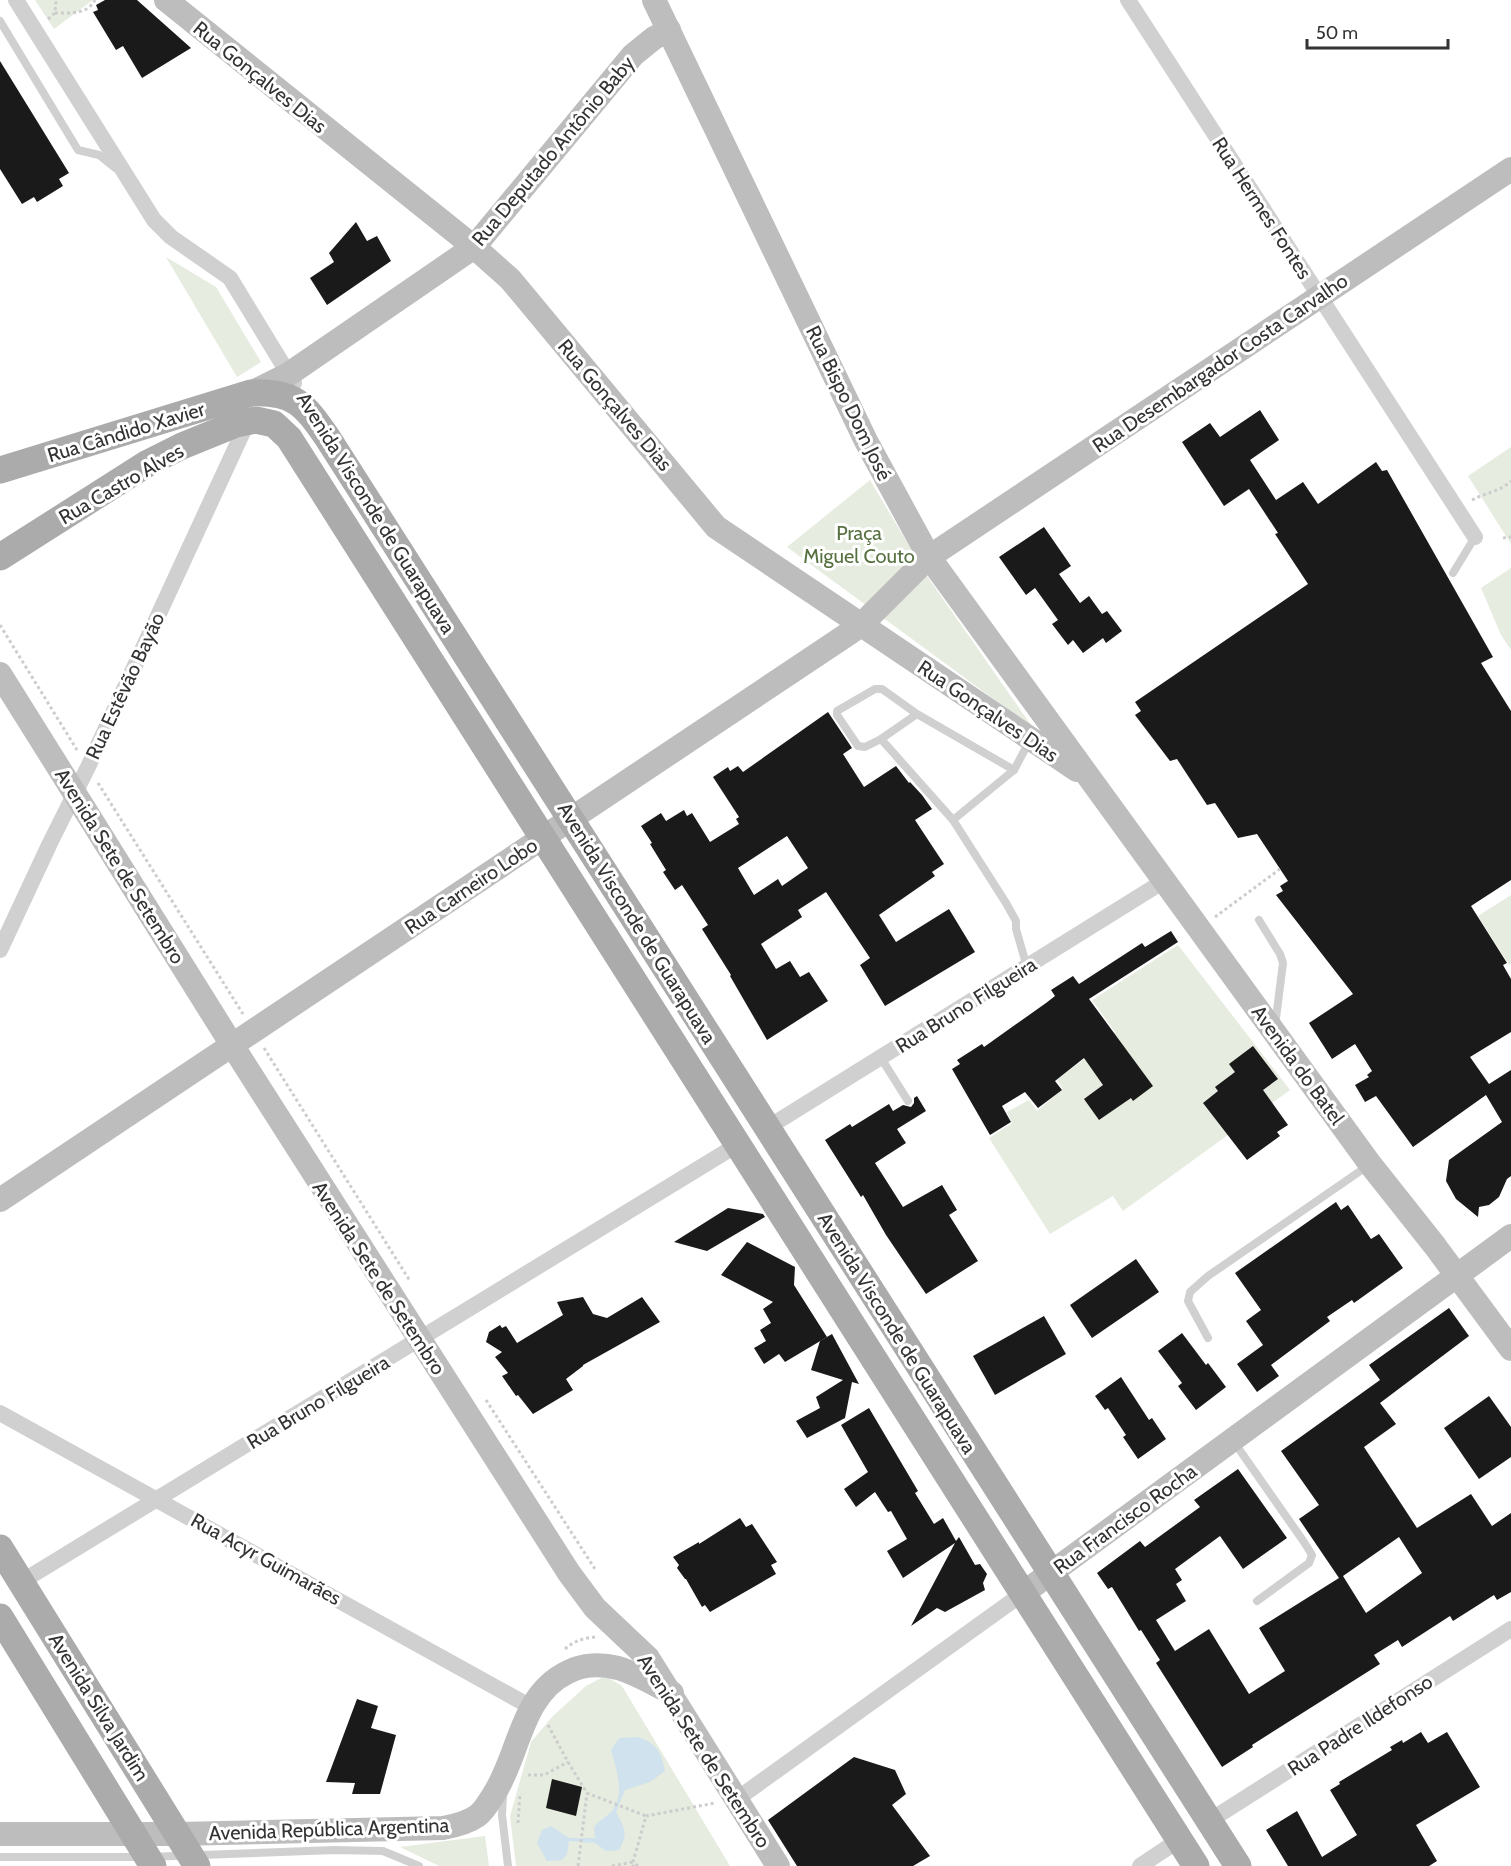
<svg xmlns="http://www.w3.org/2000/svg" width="1511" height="1866" font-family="Cabin,sans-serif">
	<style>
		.green { fill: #e6ecdf }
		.water { fill: #cfe2ee }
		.building { fill: #1a1a1a; fill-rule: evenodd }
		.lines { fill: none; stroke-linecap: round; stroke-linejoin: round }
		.path { stroke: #cdcdcd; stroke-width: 3; stroke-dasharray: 3 3; stroke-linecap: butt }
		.lane { stroke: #d0d0d0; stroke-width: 8 }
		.street { stroke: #d0d0d0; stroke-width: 16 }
		.secondary { stroke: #bdbdbd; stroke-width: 24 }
		.primary { stroke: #ababab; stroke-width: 27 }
		.labels { text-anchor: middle; stroke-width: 6; stroke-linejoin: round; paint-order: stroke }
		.street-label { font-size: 20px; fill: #333; stroke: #fff }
		.park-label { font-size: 20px; fill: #56703f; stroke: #fff }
	</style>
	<rect width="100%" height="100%" fill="#fff"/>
	<g class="green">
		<path d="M35,0h58l-39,29z"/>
		<path d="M166,257l50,30 45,75 -24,15z"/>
		<path d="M1511,447v97l-43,-68z"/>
		<path d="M870,480l57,96 106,152 -246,-181z"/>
		<path d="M1511,568v82l-10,-15 -20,-47z"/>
		<path d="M1511,895v69l-2,1 -31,-49z"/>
		<path d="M1178,945l112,145 -167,121 -10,-15 -63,38 -61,-96 23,-15 -5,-11 22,-12 8,11 26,-22 -6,-9 27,-21 -2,-4 33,-23 -23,-32z"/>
		<path d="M605,1676l17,10 108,180h-214l-6,-50 21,-74 22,-26 33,-30z"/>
		<path d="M485,1836l4,30h-50l-39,-19z"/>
	</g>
	<path class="water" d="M638,1737c19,6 23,15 27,34l-15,11 -25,8 -9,22c8,15 13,21 3,38l-13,1 -11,-8 -26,-2 -2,13 -5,6 -15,1 -10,-18 5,-13 9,-4 18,12h26l-1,-11c5,-7 13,-10 18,-16 14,-19 4,-41 -1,-61l8,-12z"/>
	<g class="building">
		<path d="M105,0h32l54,48 -49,30 -19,-32 -7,4 -23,-38 5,-2 -2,-5z"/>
		<path d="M0,61l69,112 -10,6 4,7 -26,16 -3,-5 -12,7 -22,-35z"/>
		<path d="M356,222l11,19 10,-5 14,25 -64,44 -17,-27 24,-16 -5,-9z"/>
		<path d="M1260,410l19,30 -29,20 26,40 27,-18 15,22 58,-42 6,9 5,-1 106,187 -12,6 30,48v169l-40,26 36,57 -4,2 8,14v53l-41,25 19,27 22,-14v106l-4,3 -8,18 -10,8 -10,2 -1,10 -22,-18 -10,-18 3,-21 53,-38 -16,-27 -73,52 -37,-51 -11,6 -10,-17 14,-8 -2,-2 5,-4 -17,-27 -23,15 -23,-36 44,-29 -77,-99 7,-4 -3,-5 8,-5 -31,-47 -19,4 -23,-35 -8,2 -30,-46 -7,2 -35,-46 6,-4 -6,-9 173,-118 -33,-50 3,-1 -29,-44 -25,17 -42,-64 28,-19 10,14z"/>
		<path d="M1044,527l27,39 -12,8 21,29 9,-7 13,18 5,-3 15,20 -16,12 -3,-5 -20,15 -10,-13 -5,5 -16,-21 6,-4 -23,-32 -9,7 -27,-38z"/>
		<path d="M828,712l24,36 -9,6 21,33 32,-21 13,17 1,-1 12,13 10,14 -17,11 29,44 -12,8 3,4 -56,39 17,27 53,-33 26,43 -90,54 -25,-41 10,-7 -44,-66 -28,18 4,7 -41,27 15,25 14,-8 10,16 9,-5 19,29 -61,39 -37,-64 1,-1 -29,-46 6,-4 -26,-40 -7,5 -12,-18 3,-2 -16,-26 2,-1 -11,-17 20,-13 5,8 18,-11 3,6 5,-3 18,29 29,-18 -3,-5 3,-2 -26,-40 15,-10 2,4 8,-5 5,6zM787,836l21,32 -26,18 -4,-7 -24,16 -16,-27z"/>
		<path d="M1171,931l7,11 -89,57 64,87 -20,15 -2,-3 -32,22 -15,-21 19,-14 -19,-27 -29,23 7,9 -24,18 -13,-16 -23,14 9,16 -21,13 -38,-66 8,-5 -3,-4 25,-16 2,3 62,-44 9,-7 -4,-6 22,-14 6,8 63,-41 3,4z"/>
		<path d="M1253,1046l25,33 -15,11 25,35 -11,7 3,4 -33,24 -44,-57 15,-12 -3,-4 20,-15 -6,-8z"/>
		<path d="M917,1096l9,15 -29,18 9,14 -31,20 28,44 39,-22 15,25 -8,5 29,46 -52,33 -40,-59 -23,-40 -2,2 -36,-57 25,-16 2,3 37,-23 4,7 10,-6 8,2 3,-4v-5z"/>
		<path d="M1336,1202l5,8 7,-5 23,34 8,-5 24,34 -49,35 -2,-3 -25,17 3,4 -59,44 8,11 -22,16 -20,-28 26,-19 -17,-24 15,-11 -26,-37z"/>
		<path d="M728,1208l35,6 2,3 -58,34 -33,-9z"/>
		<path d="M747,1242l48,25 -1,18 33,52 -42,25 -6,-8 -15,10 -10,-16 12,-7 -6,-11 11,-7 -8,-14 10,-7 -52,-27z"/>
		<path d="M1136,1259l23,33 -67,46 -22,-33z"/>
		<path d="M583,1297l10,17 14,4 35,-21 18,25 -77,43v1l-17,13 7,11 -40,24 -15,-19 -2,1 -14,-20 6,-3 -13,-16 7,-5 -16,-10 3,-10 11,-7 2,3 4,-2 11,17 46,-28 -6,-13z"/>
		<path d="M1449,1308l20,28 -89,67 16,21 -32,23 53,81 54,-34 21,32 19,-13v79l-14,8 -3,-5 -41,26 -3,-5 -48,31 -4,-7 -24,15 6,9 -128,81 1,2 -31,20 -66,-104 4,-3 -19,-30 -2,1 -27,-44 -4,2 -11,-16 43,-32 5,6 55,-40 -6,-7 44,-31 49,69 -44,31 -23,-33 -45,33 7,11 -6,4 10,17 -30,19 19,31 34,-22 40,65 36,-23 -26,-43 80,-50 -40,-59 20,-14 -38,-54 99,-71 -11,-15zM1399,1537l23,36 -56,40 -23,-37z"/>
		<path d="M1044,1316l22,38 -71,41 -22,-39z"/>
		<path d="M1182,1333l24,32 2,-2 18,24 -30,23 -18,-24 4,-3 -24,-32z"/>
		<path d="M832,1334l27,50 -7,-2 -7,36 -38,20 -11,-17 24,-13 -4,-11 27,-17 -32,-10 9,-29z"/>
		<path d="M1121,1377l28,43 3,-2 14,21 -28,20 -15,-22 3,-2 -18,-27 -3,2 -10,-14z"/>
		<path d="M1489,1396l22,31v30l-32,22 -35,-51z"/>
		<path d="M869,1408l49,83 -3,2 19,31 9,-6 13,23 3,-4 16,28 5,-1 7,10 -4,9 2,7 -40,22 -8,-4 -26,18 44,-83 -52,35 -16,-27 20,-12 -16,-28 -3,1 -13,-20 -19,15 -12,-18 24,-17 -27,-47z"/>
		<path d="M740,1518l6,9 6,-3 25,38 -6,3 5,9 -66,38 -5,-7 -3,2 -16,-28h-1l-8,-11 2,-3 -6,-8 26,-15v2z"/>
		<path d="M357,1699l21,7 -7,22 25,7 -16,59h-28l3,-11 -29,-1z"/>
		<path d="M1421,1732l7,11 19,-11 33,55 -64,38 21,36 -8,5h-141l-22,-36 31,-19 25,46 35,-22 -27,-45 10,-6 -1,-2 53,-32 -2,-3 12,-7 1,3z"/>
		<path d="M854,1757l41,13 11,24 -14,11 38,51 -17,10h-116l-29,-46z"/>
		<path d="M552,1779l30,8 -6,29 -30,-8z"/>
	</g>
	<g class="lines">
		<g class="path">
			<path d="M55,13c14,0 32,2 40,-13"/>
			<path d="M48,19l7,-6 1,-13"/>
			<path d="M1472,500c13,-7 29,-9 39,-19"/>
			<path d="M1503,538l8,-1"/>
			<path d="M0,625l77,125"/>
			<path d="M98,783l145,231"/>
			<path d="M1215,917l65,-48"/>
			<path d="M264,1048l146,233"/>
			<path d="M486,1400l109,169"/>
			<path d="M565,1649c9,-8 18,-11 30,-12"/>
			<path d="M548,1725l20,37 19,31 59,23"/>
			<path d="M528,1775h16l24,-13"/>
			<path d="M518,1823l2,-30"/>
			<path d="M578,1866l9,-73"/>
			<path d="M612,1866l21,-4v4"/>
			<path d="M638,1866l-5,-4 13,-46 69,-13"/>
		</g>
		<g class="lane">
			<path d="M0,21l78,129 21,5 16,13"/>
			<path d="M1453,573l22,-36"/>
			<path d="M917,714l-36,25 -16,8 -7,-1 -21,-31v-4l38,-22h7l35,25 97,56"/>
			<path d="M881,739l72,81 53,83 10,18v8l11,38"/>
			<path d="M953,820l61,-50 16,-30"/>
			<path d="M1259,920l21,34 3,9 -8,63"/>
			<path d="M881,1058l27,43"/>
			<path d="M1208,1338l-20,-37 2,-9 18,-16 161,-111"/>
			<path d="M1234,1442l70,100 8,13 -3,8 -52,38"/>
			<path d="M503,1795l-1,20 6,51"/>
			<path d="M0,1857h148l187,-7 48,1 36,15"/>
		</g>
		<g class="street">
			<path d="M16,0l138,220 17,17 59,41 64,105"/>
			<path d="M1128,0l347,537"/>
			<path d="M0,950l50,-107 38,-76 160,-346"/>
			<path d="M767,1128l397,-247"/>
			<path d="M0,1413l531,294"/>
			<path d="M21,1582l716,-437"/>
			<path d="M737,1799l285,-205"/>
			<path d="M1209,1821l302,-192"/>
			<path d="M1140,1866l39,-26"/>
		</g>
		<g class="secondary">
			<path d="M166,0l308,247 36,32 206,248 361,243"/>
			<path d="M654,0l212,441 63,116 441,607 65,82 76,103"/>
			<path d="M251,393l38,-19 185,-127 159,-192 21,-17 15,-8"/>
			<path d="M0,674l232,371 337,528 26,35 53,50 130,208"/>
			<path d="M0,1200l845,-564 16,-11 68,-68 582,-388"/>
			<path d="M1022,1594l489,-358"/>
			<path d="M0,1834h177l266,-6c11,-2 24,-5 34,-12 7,-5 12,-14 17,-22 26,-40 26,-99 74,-122 15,-8 34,-8 50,-4 18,5 37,17 54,25"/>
		</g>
		<g class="primary">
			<path d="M0,470l251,-77c43,-2 53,11 76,44l911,1429"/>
			<path d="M0,557l148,-94 34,-17 54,-22 20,-4 18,4 15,14 907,1428"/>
			<path d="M0,1548l197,318"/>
			<path d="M0,1617l153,249"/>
		</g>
	</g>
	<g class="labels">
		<g class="street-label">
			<text transform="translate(260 77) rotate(39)" y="7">Rua Gonçalves Dias</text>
			<text transform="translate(553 151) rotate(-50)" y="7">Rua Deputado Antônio Baby</text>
			<text transform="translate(1262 208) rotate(57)" y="7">Rua Hermes Fontes</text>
			<text transform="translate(1220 363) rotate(-34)" y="7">Rua Desembargador Costa Carvalho</text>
			<text transform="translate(849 403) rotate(64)" y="7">Rua Bispo Dom José</text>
			<text transform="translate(615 405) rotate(50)" y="7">Rua Gonçalves Dias</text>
			<text transform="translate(126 432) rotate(-17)" y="7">Rua Cândido Xavier</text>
			<text transform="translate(121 484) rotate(-30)" y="7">Rua Castro Alves</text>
			<text transform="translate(376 513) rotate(58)" y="7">Avenida Visconde de Guarapuava</text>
			<text transform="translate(125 686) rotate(-65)" y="7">Rua Estêvão Bayão</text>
			<text transform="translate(988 711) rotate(34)" y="7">Rua Gonçalves Dias</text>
			<text transform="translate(120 866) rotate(58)" y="7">Avenida Sete de Setembro</text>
			<text transform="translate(471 886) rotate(-34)" y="7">Rua Carneiro Lobo</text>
			<text transform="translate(637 923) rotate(58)" y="7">Avenida Visconde de Guarapuava</text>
			<text transform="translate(966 1005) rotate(-32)" y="7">Rua Bruno Filgueira</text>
			<text transform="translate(1298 1065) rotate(54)" y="7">Avenida do Batel</text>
			<text transform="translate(379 1278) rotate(57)" y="7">Avenida Sete de Setembro</text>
			<text transform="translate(897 1333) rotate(58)" y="7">Avenida Visconde de Guarapuava</text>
			<text transform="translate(318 1402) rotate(-31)" y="7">Rua Bruno Filgueira</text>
			<text transform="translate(1125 1519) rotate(-36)" y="7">Rua Francisco Rocha</text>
			<text transform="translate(266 1559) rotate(29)" y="7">Rua Acyr Guimarães</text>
			<text transform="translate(99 1707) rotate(58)" y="7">Avenida Silva Jardim</text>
			<text transform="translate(1360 1725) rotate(-33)" y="7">Rua Padre Ildefonso</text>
			<text transform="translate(704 1751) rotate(57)" y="7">Avenida Sete de Setembro</text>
			<text transform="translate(329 1829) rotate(-2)" y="7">Avenida República Argentina</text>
		</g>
		<g class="park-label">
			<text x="859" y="540">Praça<tspan x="859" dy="23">Miguel Couto</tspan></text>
		</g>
	</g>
	<path d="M1307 39v9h141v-9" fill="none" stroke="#333333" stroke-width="3"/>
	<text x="1316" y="39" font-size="18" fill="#333333" stroke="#ffffff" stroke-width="4.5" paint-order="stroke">50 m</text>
</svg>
